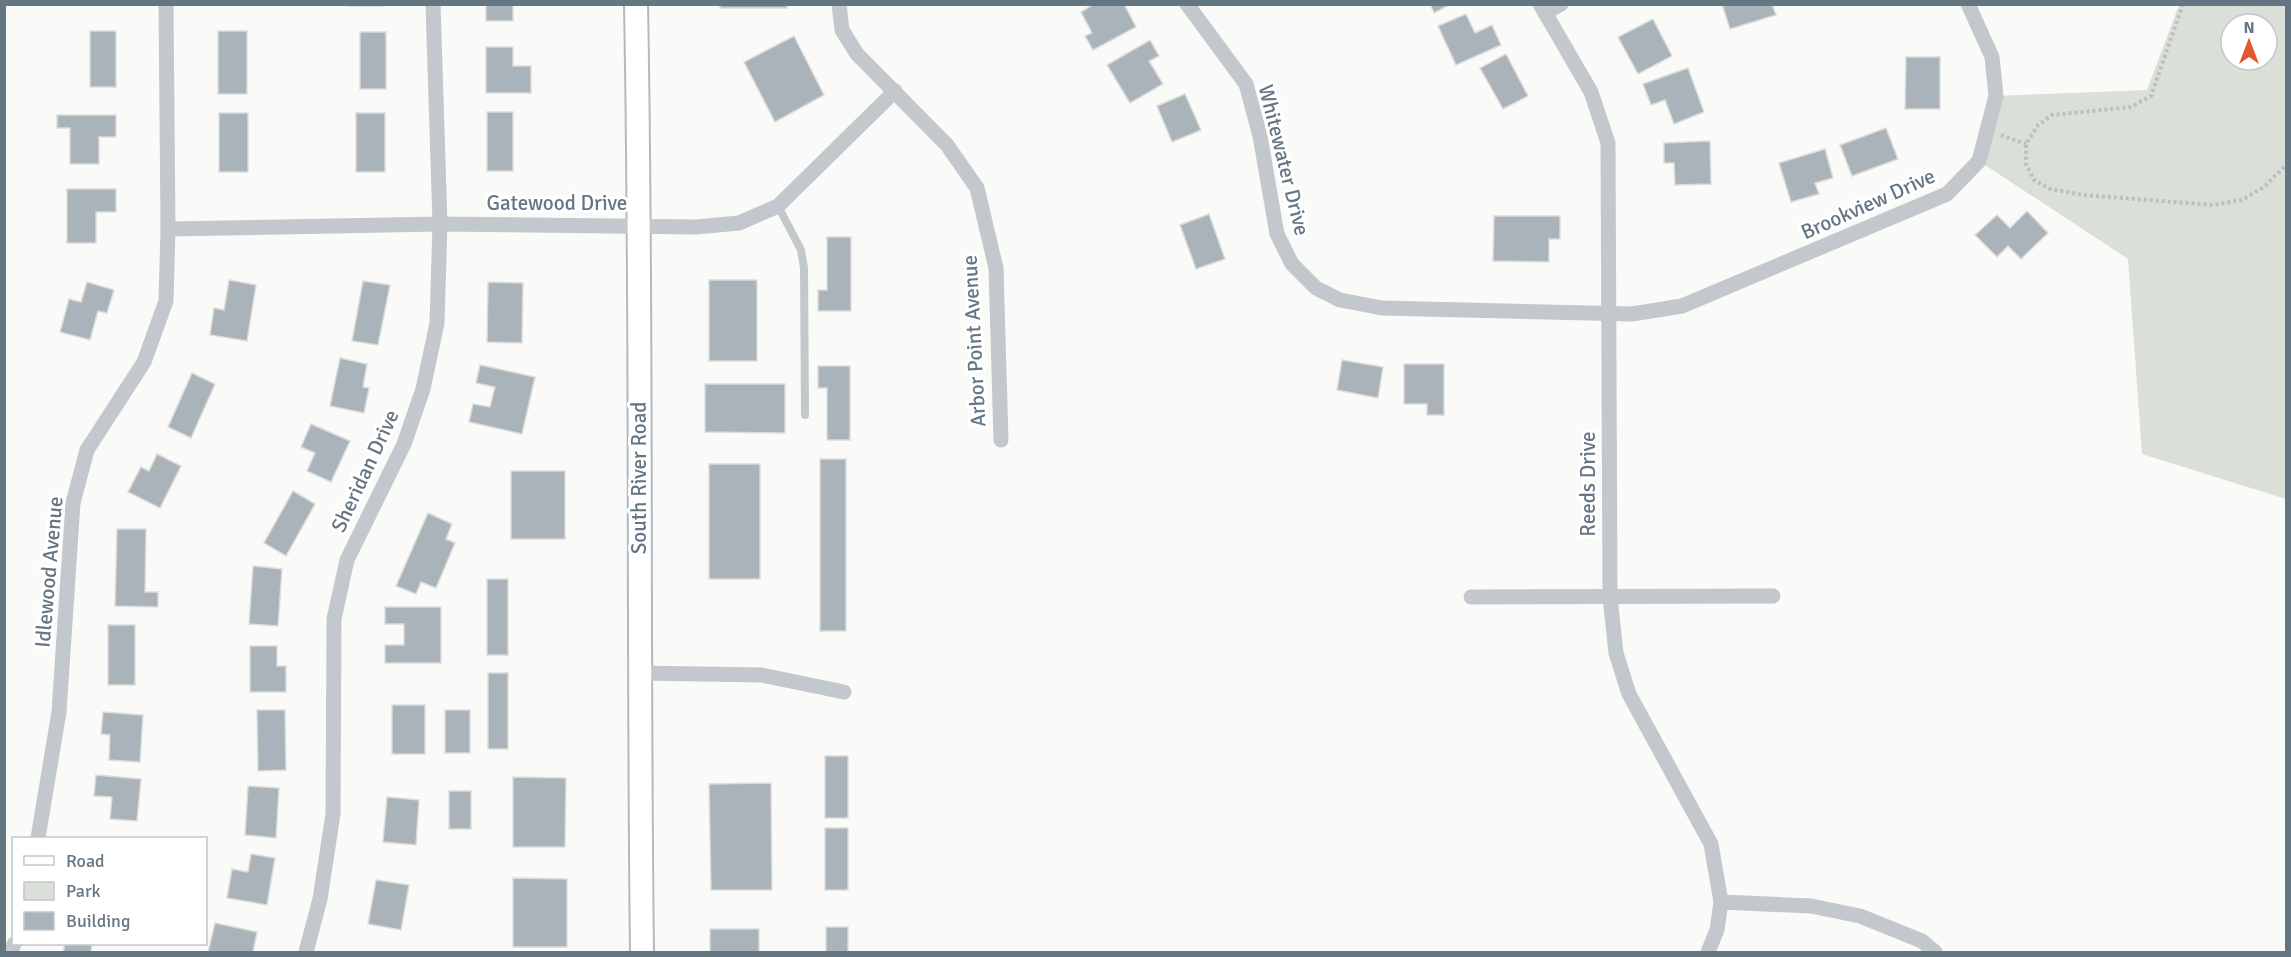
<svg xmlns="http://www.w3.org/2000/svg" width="2291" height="957" font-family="Signika,sans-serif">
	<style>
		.green { fill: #dadfd7; fill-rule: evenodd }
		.building { fill: #aab3b9; stroke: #dcdcda; stroke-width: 1.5 }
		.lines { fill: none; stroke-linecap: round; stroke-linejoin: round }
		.secondary-casing { stroke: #b3babf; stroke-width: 26 }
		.path { stroke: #bbbfc2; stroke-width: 4; stroke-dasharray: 3 3; stroke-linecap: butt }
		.lane { stroke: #c3c8cc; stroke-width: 8 }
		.street { stroke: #c3c8cc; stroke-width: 15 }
		.secondary { stroke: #fff; stroke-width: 22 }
		.labels { text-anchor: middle; stroke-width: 6; stroke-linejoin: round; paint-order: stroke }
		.street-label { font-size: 21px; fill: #657683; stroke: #fff }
	</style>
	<rect width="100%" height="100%" fill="#fafaf8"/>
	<path class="green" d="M2179,5h107v494l-144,-45 -14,-195 -149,-98 17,-65 151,-6zM2231,24h36v36h-36z"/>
	<g class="building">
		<rect x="347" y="4" width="36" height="2"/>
		<rect x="486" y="4" width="27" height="17"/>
		<rect x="720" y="4" width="67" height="4"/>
		<path d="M1094,4h30l12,23 -43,23 -8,-14 7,-3 -11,-21z"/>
		<path d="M1430,4h21l-17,9z"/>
		<path d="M1722,4h50l4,11 -46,14z"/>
		<path d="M1466,14l9,19 17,-8 9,20 -45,20 -18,-39z"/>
		<path d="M1653,19l19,37 -34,18 -20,-37z"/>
		<rect x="90" y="31" width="26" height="56"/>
		<rect x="218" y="31" width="29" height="63"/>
		<rect x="360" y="32" width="26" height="57"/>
		<path d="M794,36l30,59 -49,27 -31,-60z"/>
		<path d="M1150,40l9,16 -10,5 14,23 -33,19 -23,-38z"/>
		<path d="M486,47h27v19h18v27h-45z"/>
		<path d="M1506,54l22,42 -25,13 -23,-41z"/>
		<path d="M1906,57h34v52h-35z"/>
		<path d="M1688,68l16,44 -30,12 -9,-24 -14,5 -8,-21z"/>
		<path d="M1185,94l16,36 -29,12 -15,-36z"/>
		<rect x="487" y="112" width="26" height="59"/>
		<rect x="219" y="113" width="29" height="59"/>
		<rect x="356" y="113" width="29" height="59"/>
		<path d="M57,115h59v22h-17v27h-29v-36h-13z"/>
		<path d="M1886,128l12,31 -46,17 -12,-31z"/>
		<path d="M1710,141l1,43 -36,1 -1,-22h-10v-20z"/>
		<path d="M1825,149l8,29 -18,5 4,11 -28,8 -12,-39z"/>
		<path d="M67,189h49v23h-20v31h-29z"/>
		<path d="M2027,211l21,22 -27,26 -13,-13 -11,11 -22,-22 22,-20 13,13z"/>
		<path d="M1209,214l16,45 -29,10 -16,-44z"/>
		<path d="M1494,216h66v23h-11v23l-56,-1z"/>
		<path d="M827,237h24v74h-33v-21h9z"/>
		<path d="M229,280l27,5 -9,56 -37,-6 4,-27 10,2z"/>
		<rect x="709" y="280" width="48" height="81"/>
		<path d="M363,281l27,4 -12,60 -26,-4z"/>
		<path d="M87,282l27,8 -7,23 -9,-2 -8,29 -30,-8 9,-33 12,3z"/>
		<path d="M488,282l35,1 -1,60 -35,-1z"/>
		<path d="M340,358l27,6 -4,23 6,1 -5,25 -34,-7z"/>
		<path d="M1342,360l41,7 -5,31 -41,-8z"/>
		<path d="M1404,364h40v51h-17v-11h-23z"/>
		<path d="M480,365l55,12 -13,57 -53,-12 4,-18 17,3 5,-20 -19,-4z"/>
		<path d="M818,366h32v74h-23v-52h-9z"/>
		<path d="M192,373l23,11 -24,54 -23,-11z"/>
		<path d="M705,384h80v49l-80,-1z"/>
		<path d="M311,424l39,17 -19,41 -24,-11 8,-18 -14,-6z"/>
		<path d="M157,454l24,12 -21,42 -32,-16 13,-25 8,4z"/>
		<rect x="820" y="459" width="26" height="172"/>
		<rect x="709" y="464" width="51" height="115"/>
		<rect x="511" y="471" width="54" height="68"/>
		<path d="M293,491l22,13 -29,52 -22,-13z"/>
		<path d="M428,513l24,11 -6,15 9,4 -19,45 -15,-6 -5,12 -20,-8z"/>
		<path d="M117,529h29l-1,63h13v15l-43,-1z"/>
		<path d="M253,566l29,3 -4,57 -29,-2z"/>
		<rect x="487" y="579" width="21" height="76"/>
		<path d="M385,607h56v56h-56v-18h19v-21h-19z"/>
		<rect x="108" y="625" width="27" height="60"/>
		<path d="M250,646h27v20h9v26h-36z"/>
		<rect x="488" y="673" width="20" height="76"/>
		<rect x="392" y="705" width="33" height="49"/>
		<path d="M257,710h28l1,60 -28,1z"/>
		<rect x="445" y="710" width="25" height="43"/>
		<path d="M103,712l40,3 -3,47 -31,-2 1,-25 -9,-1z"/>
		<rect x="825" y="756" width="23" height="62"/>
		<path d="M96,775l45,4 -4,42 -27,-2 2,-22 -18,-1z"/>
		<path d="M513,777l53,1 -1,69h-52z"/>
		<path d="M771,783l1,107h-61l-2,-106z"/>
		<path d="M248,786l31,2 -3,50 -31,-3z"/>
		<rect x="449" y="791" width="22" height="38"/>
		<path d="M387,797l32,3 -3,45 -33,-3z"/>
		<rect x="825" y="828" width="23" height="62"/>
		<path d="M251,854l24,4 -8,47 -40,-7 5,-29 16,3z"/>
		<path d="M513,878l54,1v68h-54z"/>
		<path d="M376,880l33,5 -8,45 -33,-6z"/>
		<path d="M215,923l42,9 -4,20h-45z"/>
		<rect x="826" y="927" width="22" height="25"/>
		<rect x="710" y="929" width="49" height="23"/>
		<path d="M65,944h27l-1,8h-28z"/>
	</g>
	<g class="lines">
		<g class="secondary-casing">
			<path id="secondary" d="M636,4c6,316 2,632 6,948"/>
		</g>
		<g class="path">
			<path d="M2183,4l-32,92 -20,11 -79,8 -14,10 -12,19v20l8,16 16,9 34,6 129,10 29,-5 22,-13 22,-22"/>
			<path d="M2001,135l25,9"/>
		</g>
		<path class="lane" d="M778,206l23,44 3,18 1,147"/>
		<g class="street">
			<path d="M839,4l3,26 15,24 90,91 30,43 19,80 5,172"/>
			<path d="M1187,4l59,80 14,52 17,98 15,30 24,24 24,12 42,8 250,6 50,-8 265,-112 32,-33 17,-65 -4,-39 -24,-53"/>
			<path d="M1540,4l51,88 17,51 2,454 6,56 13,41 82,150 10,58 -4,28 -9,22"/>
			<path d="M1545,13l16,-9"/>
			<path d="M168,229l272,-5 256,3 43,-4 39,-17 117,-115"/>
			<path d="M1471,597l302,-1"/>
			<path d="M639,673l123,2 82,17"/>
			<path d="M38,838l21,-126 14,-209 14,-53 57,-88 22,-61 2,-72 -2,-225"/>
			<path d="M1721,902l90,4 49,10 62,25 13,11"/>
			<path d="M11,952l3,-8"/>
			<path d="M306,952l14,-53 13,-85 1,-195 13,-59 57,-116 19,-55 14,-66 3,-99 -7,-220"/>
		</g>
		<use href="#secondary" class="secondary"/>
	</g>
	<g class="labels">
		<g class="street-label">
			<text transform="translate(1284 160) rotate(76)" y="7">Whitewater Drive</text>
			<text x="557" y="210">Gatewood Drive</text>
			<text transform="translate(1868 204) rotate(-24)" y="7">Brookview Drive</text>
			<text transform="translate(974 341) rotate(-93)" y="7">Arbor Point Avenue</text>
			<text transform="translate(365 471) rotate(-65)" y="7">Sheridan Drive</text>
			<text transform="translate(639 478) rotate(-90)" y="7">South River Road</text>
			<text transform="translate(1588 484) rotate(-90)" y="7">Reeds Drive</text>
			<text transform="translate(49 572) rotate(-85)" y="7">Idlewood Avenue</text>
		</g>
	</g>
	<rect width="2291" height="957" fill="none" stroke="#657683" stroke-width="12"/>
	<rect x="12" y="837" width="195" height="108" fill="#ffffff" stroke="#c1c8cd" stroke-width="1.5"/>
	<rect x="24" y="856" width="30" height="9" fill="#ffffff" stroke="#c1c8cd" stroke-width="1.5"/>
	<text x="66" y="867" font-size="18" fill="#657683">Road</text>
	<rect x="24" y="882" width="30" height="18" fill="#dadfd7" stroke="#c1c8cd" stroke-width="1.5"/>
	<text x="66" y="897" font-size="18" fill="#657683">Park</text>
	<rect x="24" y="912" width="30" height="18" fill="#aab3b9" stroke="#c1c8cd" stroke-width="1.5"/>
	<text x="66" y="927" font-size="18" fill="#657683">Building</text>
	<g transform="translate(2249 42)"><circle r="28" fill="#ffffff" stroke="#c1c8cd" stroke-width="1.5"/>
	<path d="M0-4.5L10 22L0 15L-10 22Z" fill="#e4572e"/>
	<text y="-9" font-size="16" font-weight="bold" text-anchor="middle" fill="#657683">N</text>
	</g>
</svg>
